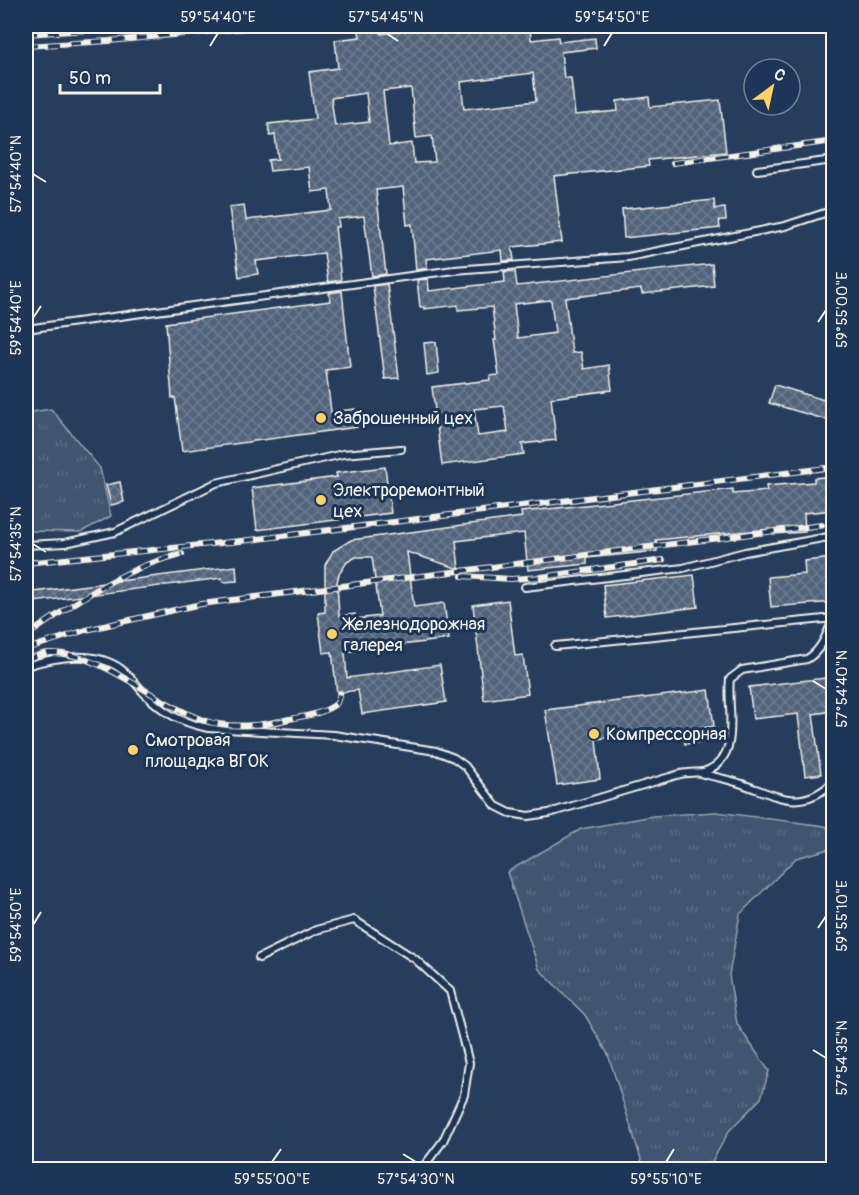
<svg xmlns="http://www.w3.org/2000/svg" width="859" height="1195" font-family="Pangolin,sans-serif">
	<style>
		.grass { fill: url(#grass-tufts); stroke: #9aa2ac; stroke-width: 1.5 }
		.building { fill: url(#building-cross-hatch); stroke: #f4f1e8; stroke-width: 1.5; fill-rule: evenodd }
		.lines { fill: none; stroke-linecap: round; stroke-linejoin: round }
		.service-casing { stroke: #f4f1e8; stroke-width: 10 }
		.service { stroke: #1d3557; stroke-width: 6 }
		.rail-casing { stroke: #f4f1e8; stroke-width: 6 }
		.rail { stroke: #1d3557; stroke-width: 4; stroke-dasharray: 11; stroke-linecap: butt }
		.ticks { fill: none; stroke: #f4f1e8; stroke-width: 2 }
		.poi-dot { fill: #ffd166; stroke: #1d3557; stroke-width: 2 }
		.labels { text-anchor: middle; stroke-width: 6; stroke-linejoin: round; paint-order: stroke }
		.poi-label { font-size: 18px; fill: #f4f1e8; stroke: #1d3557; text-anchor: start }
		.neatline { fill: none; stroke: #f4f1e8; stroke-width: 2 }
		.ticks-label { font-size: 15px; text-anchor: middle; fill: #f4f1e8 }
	</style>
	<defs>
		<pattern id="grass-tufts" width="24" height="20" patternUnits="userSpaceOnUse" patternTransform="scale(1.5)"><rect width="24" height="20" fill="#40546f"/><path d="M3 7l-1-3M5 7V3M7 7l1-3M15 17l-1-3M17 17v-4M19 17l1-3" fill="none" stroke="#5c6d84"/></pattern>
		<pattern id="building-cross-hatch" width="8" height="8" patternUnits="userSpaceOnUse" patternTransform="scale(1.5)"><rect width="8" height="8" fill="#52647b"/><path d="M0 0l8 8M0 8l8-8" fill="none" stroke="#6c7b8e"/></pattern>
	</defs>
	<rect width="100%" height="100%" fill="#263d5d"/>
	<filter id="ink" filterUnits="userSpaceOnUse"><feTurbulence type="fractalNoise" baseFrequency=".0167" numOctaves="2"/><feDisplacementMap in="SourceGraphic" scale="12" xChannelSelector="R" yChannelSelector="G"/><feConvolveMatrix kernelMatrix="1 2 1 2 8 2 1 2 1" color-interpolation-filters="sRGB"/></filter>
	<g filter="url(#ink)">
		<g class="grass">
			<path d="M51,409l49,59 11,48 -30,16 -55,-1v-118z"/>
			<path d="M716,812l109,14 8,7v15l-37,10 -56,56 -11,61 8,49 32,47 -8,27 -32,33 -21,38h-64l-36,-115 -23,-39 -46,-46 -32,-97 74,-43 72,-13z"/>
		</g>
		<g class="building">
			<path d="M358,26h22l1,8 37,-5 -1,-3h14l1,3 28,-3h70l1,14 27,-3 1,5 36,-4 1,10 -35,4 3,26h7l4,37 43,-4 -1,-10 32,-4 1,10 70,-7 6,52 -78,8 1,6 -95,10 8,66 -50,5 2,13 -11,1 -1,-11 -76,9 1,9 -11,2 -4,-46 -5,1 -4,-38 -27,3 10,84 -14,2 -8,-60 -26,3 1,8h-4l6,53 -13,2 -4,-29 -68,8 2,13 -19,3 -10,-70 15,-2 2,15 85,-10 -2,-20 -17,2 -3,-25 -39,4 -2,-11 10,-1 -3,-24 -5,1 -2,-12 47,-5 -6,-47 29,-4 -3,-28 25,-3zM533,73l3,28 -72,8 -3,-27zM411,88l5,50 16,-2 3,26 -21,1 -2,-20 -23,3 -6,-55zM366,93l3,29 -34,4 -4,-28z"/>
			<path d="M714,200l1,9 10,-1 1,12h-7l1,8 -96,10 -2,-29z"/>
			<path d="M712,264l2,22 -72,8 -1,-5 -76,9 7,55 9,-1 3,17 25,-4 3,25 -61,8 5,42 -34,4 2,10 -82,11 -10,-78 58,-7v-4l9,-1 -5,-35h2l-4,-33 -34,3v-5l-34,4v-2h-4l-3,-27 11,-1 1,12 76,-9 -1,-10 11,-1 2,15zM551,300l4,33 -37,5 -4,-34zM504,406l4,26 -30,4 -4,-27z"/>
			<path d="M387,284l12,94 -14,1 -12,-93z"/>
			<path d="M342,291l8,76 -24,3 5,42 24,-3 2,18 -175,24 -7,-54 -3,1 -6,-75 164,-22 -1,-8z"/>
			<path d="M436,342l3,31 -12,2 -3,-32z"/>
			<path d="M775,385l59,18v19l-65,-19z"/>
			<path d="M385,467l6,46 -134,17 -5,-42 85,-11 -1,-4z"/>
			<path d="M834,476v34l-30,3 1,19 -32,2 -3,-5 -114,11 1,11 -70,7v6l-59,6 -4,-37 -68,8 3,28 -52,-17 7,55 30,-4 5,36 -104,13 2,26 93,-13 6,37 -84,12 -4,-24 -21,3 -5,-41 -9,1 -5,-40 7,-1v-47l8,-14 18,-11 171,-23 -1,-5 212,-23v5l34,-3 -1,-5 48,-4v-4zM356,557h16l8,59 -25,3v-5l-16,2 -2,-34 2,-8 8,-12z"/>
			<path d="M120,482l4,20 -13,3 -5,-20z"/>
			<path d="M834,558v44l-63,5 -3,-30 37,-3 -1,-13z"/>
			<path d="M236,566l1,15 -14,1 -1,-4 -196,25v-10z"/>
			<path d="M694,575l4,32 -91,11 -4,-33z"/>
			<path d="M508,600l7,56 8,-1 5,39 -44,6 -11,-95z"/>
			<path d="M834,677v34l-21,3 8,60 -16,2 -7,-62 -45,5 -4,-32z"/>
			<path d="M709,690l5,36 -12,2 2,14 -19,2 -2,-15 -87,10 4,40 -43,6 -12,-75z"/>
		</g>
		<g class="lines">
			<g class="service-casing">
				<g id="service">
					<path d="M757,170l77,-10"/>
					<path d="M26,329l428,-59 174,-13 157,-31 49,-16"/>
					<path d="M26,545l39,-2 50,-11 101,-49 127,-29 58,-5"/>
					<path d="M525,587l158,-19 62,-16 89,-16"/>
					<path d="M555,646l279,-28"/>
					<path d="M26,666c29,-9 69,-16 95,3 9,7 16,16 23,24 21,21 36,29 64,35l126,7 102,16 18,7 11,8 31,40 14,7 18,3 21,-3 121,-36c6,-2 12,-4 18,-4 5,-1 10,0 15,-1 41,-13 23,-63 27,-93l12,-9 65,-11c15,-9 20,-26 27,-41"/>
					<path d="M700,773c14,4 28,6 42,11 35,12 60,29 92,-3"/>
					<path d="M259,958l57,-28 38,-10 61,39 35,32 19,72 -5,32 -21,46 -22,29"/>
				</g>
			</g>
			<use href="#service" class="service"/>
			<g class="rail-casing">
				<g id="rail">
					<path d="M26,34l122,-8"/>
					<path d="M26,46l83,-5 158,-15"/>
					<path d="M673,163l161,-22"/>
					<path d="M26,563l224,-23 584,-73"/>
					<path d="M462,576l49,3 30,-2 122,-17"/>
					<path d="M26,636c51,-34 95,-68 156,-82"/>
					<path d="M26,649l60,-19 115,-26 621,-79"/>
					<path d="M26,660c7,-3 14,-6 22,-7 51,-3 106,50 155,67 25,9 60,6 86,-1 16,-3 35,-5 48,-16l3,-10"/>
				</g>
			</g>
			<use href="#rail" class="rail"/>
		</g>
	</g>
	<path class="ticks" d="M386,33l12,8M210,46l8,-13M604,46l8,-13M33,174l13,8M33,318l8,-12M818,322l8,-12M33,544l13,8M813,681l13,8M33,925l8,-13M818,928l8,-12M813,1050l13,8M403,1154l13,8M272,1162l9,-13M666,1162l8,-13"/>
	<g class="poi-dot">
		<circle cx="321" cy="418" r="6"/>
		<circle cx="321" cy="500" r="6"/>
		<circle cx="332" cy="634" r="6"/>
		<circle cx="594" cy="734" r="6"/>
		<circle cx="133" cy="750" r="6"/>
	</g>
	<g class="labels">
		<g class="poi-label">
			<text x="333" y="424">Заброшенный цех</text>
			<text x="333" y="496">Электроремонтный<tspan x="333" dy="21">цех</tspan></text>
			<text x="344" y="630">Железнодорожная<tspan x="344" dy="21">галерея</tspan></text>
			<text x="606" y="740">Компрессорная</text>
			<text x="145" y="746">Смотровая<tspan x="145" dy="21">площадка ВГОК</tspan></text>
		</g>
	</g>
	<rect width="859" height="1195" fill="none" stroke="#1d3557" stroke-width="66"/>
	<g transform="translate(772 87) rotate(33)"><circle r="28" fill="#1d3557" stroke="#738091" stroke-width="1.5"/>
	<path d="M0-4.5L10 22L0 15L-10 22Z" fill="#ffd166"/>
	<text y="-9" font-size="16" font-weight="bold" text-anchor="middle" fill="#f4f1e8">С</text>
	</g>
	<path d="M60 84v9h100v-9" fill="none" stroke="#f4f1e8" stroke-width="3"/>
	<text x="69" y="84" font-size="18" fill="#f4f1e8" stroke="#1d3557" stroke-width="4.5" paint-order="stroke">50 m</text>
	<rect x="33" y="33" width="793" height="1129" class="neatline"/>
	<g class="ticks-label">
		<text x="218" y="22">59°54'40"E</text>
		<text x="386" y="22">57°54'45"N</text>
		<text x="612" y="22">59°54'50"E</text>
		<text transform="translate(16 174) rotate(-90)" y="5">57°54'40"N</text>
		<text transform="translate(842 310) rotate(-90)" y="5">59°55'00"E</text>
		<text transform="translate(16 318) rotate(-90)" y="5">59°54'40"E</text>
		<text transform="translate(16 544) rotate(-90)" y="5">57°54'35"N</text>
		<text transform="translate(842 689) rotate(-90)" y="5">57°54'40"N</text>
		<text transform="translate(842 916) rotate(-90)" y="5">59°55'10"E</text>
		<text transform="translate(16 925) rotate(-90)" y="5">59°54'50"E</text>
		<text transform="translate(842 1058) rotate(-90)" y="5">57°54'35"N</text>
		<text x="272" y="1184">59°55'00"E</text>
		<text x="416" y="1184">57°54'30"N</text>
		<text x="666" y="1184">59°55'10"E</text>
	</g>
</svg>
